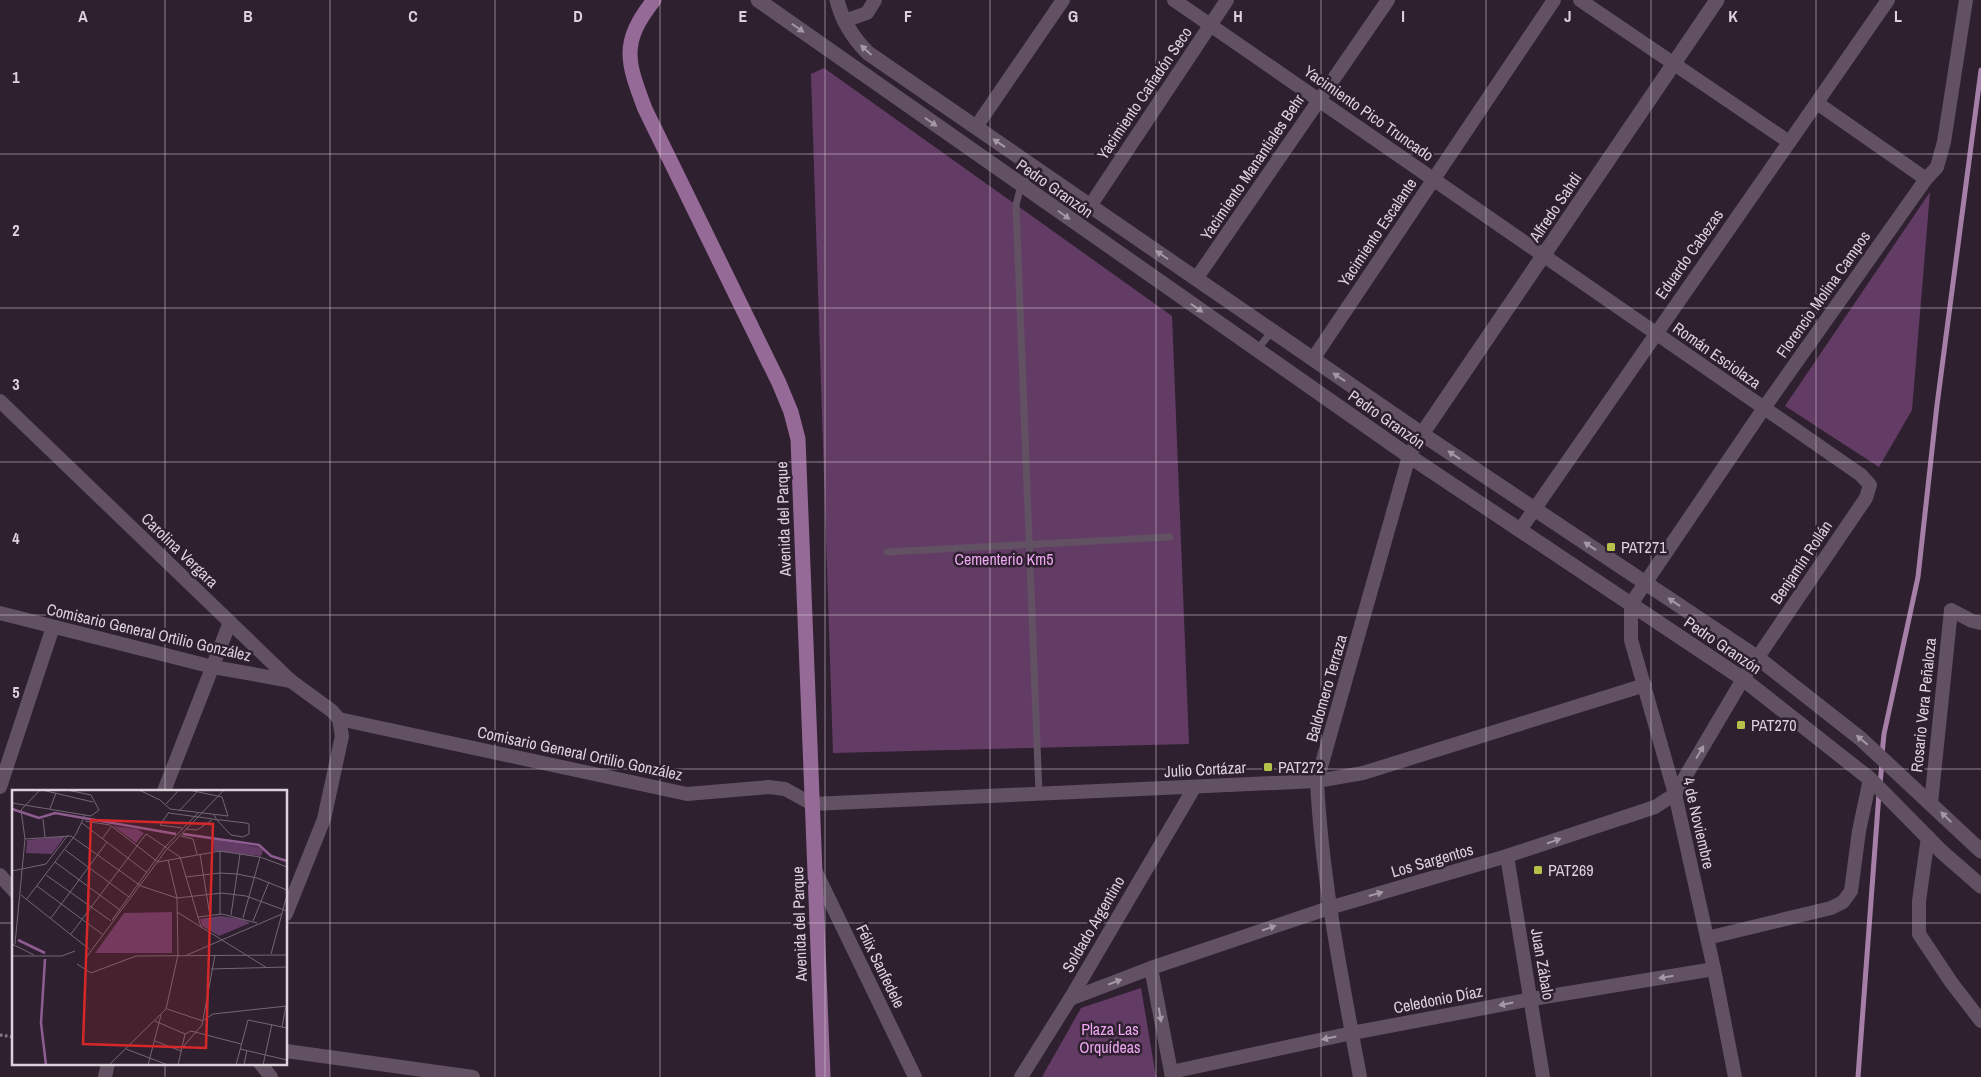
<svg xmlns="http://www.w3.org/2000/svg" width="1981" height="1077" font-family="'Archivo Narrow',sans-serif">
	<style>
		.green { fill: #633c65 }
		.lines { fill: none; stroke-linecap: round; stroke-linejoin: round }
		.stream { stroke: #a57fa7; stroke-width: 5 }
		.path { stroke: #887c89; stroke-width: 3; stroke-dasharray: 2.5 2.5; stroke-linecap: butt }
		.lane { stroke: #615162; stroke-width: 7 }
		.street { stroke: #615162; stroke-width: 14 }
		.secondary { stroke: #615162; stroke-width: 15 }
		.primary { stroke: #956a97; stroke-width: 15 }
		.oneway { fill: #a598a5 }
		.grid { fill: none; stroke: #dcd2dc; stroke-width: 1; stroke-opacity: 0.55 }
		.poi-dot { fill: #b5c249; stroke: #2f2030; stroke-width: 2 }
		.labels { text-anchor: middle; stroke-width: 5; stroke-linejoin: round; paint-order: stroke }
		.street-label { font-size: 16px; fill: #dcd2dc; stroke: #2f2030 }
		.poi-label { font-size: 16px; fill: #dcd2dc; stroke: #2f2030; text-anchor: start }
		.park-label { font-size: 16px; fill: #eca6f0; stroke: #2f2030 }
		.inset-river { fill: none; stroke: #8d5c90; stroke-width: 2.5 }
		.inset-road { fill: none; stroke: #746775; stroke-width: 1 }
		.view { fill: #d62828; fill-opacity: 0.15; stroke: #d62828; stroke-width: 2.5 }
		.inset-edge { fill: none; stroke: #dcd2dc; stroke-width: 2.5 }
		.grid-label { font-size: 16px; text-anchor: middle; font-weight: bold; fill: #dcd2dc; stroke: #2f2030; stroke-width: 5; stroke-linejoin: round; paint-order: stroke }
	</style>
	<rect width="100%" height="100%" fill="#2f2030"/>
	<g class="green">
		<path d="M824,68l348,248 17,428 -356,9 -22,-679z"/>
		<path d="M1930,192l-18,218 -33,57 -94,-61z"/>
		<path d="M1141,988l15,89h-114l39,-69z"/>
	</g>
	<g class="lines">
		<g class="stream">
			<path d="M1882,754l2,-20 34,-157 19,-172 44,-335"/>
			<path d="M1880,784l2,-21"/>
			<path d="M1858,1077l21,-284"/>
		</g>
		<path class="path" d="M0,1035l14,2"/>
		<g class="lane">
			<path d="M1035,168l-14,17 -5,20 23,589"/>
			<path d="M1257,350l15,-19"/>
			<path d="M887,552l283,-15"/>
		</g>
		<g class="street">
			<path d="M1580,0l209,142"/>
			<path d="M844,21l23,-8 8,-13"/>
			<path d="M1817,103l109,76"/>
			<path d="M976,127l87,-127"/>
			<path d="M1090,206l137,-206"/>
			<path d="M1196,279l192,-279"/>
			<path d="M1313,359l241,-359"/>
			<path d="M0,401l291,280 41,30 7,8"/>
			<path d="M1520,530l368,-530"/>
			<path d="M0,613l213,54 78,14"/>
			<path d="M339,719l348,75 82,-7 16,2 27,15 505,-23 46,-8 282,-88"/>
			<path d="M0,787l53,-160"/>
			<path d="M164,791l66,-169"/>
			<path d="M1931,803l20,-193 21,11 9,2"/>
			<path d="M1928,837l-9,64v33l32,48 30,39"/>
			<path d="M1507,856l36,221"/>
			<path d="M815,870l100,207"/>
			<path d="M0,875l14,16"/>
			<path d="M286,914l38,-95 18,-83 -3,-17"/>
			<path d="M1707,938l124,-30 12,-6 8,-11 8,-60 11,-52"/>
			<path d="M1151,968l21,109"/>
			<path d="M1070,999l81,-31 178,-60 178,-52 148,-49 20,-13 68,-115 123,-181 4,-13 -9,-10 -687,-475"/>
			<path d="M286,1051l187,26"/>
			<path d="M260,1063l11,14"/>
			<path d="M1171,1072l181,-39 180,-34 182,-30"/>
			<path d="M105,1077l3,-14"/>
			<path d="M1021,1077l49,-78 124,-211"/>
			<path d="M1360,1077c-18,-98 -38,-196 -43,-296l92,-325 13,-22"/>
			<path d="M1735,1077l-21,-108 -39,-175 -44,-154v-36l133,-196 162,-229 11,-12 7,-25 22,-142"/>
		</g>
		<g class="secondary">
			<path d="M758,0l651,456 334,223 127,100 72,73 39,34"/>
			<path d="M837,0c5,21 16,38 31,53l554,381 336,224 103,81 120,112"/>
			<path d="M1422,434l295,-434"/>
		</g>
		<path class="primary" d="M654,0c-34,43 -27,61 -9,109l134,274 12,29 7,27 25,638"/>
	</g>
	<defs><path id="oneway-solid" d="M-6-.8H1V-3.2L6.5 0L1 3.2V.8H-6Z" transform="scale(1.25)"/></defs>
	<g class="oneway">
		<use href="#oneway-solid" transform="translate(798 28) rotate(35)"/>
		<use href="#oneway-solid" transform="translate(866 50) rotate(-138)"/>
		<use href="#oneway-solid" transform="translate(931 122) rotate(35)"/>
		<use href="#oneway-solid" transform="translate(999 143) rotate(-146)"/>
		<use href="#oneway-solid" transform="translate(1064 215) rotate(35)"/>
		<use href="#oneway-solid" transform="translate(1162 255) rotate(-145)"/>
		<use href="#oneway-solid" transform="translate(1197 308) rotate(35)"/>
		<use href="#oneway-solid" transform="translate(1339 377) rotate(-146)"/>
		<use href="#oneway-solid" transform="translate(1454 455) rotate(-146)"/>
		<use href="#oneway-solid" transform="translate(1590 546) rotate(-146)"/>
		<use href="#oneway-solid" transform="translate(1674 602) rotate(-146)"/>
		<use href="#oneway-solid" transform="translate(1862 740) rotate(-140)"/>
		<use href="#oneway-solid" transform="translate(1700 752) rotate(-59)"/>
		<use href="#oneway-solid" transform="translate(1946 817) rotate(-136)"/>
		<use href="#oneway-solid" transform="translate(1554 841) rotate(-19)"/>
		<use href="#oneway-solid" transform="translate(1376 894) rotate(-16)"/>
		<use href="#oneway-solid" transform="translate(1269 928) rotate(-19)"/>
		<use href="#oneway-solid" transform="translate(1666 977) rotate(171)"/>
		<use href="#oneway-solid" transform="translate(1115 982) rotate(-21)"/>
		<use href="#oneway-solid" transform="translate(1506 1004) rotate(169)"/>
		<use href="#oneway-solid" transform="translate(1160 1015) rotate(80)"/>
		<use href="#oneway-solid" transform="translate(1329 1038) rotate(168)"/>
	</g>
	<path class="grid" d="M165,0v791M330,0v1077M495,0v1077M660,0v1077M825,0v1077M990,0v1077M1156,0v1077M1321,0v1077M1486,0v1077M1651,0v1077M1816,0v1077M0,154h1981M0,308h1981M0,462h1981M0,615h1981M0,769h1981M0,923h14M286,923h1695M165,1063v14"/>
	<g class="poi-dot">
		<rect x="1606" y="542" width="10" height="10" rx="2.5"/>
		<rect x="1736" y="720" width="10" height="10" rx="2.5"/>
		<rect x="1263" y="762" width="10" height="10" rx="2.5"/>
		<rect x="1533" y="865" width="10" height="10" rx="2.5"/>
	</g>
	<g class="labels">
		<g class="street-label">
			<text transform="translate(1144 93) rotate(-56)" y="6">Yacimiento Cañadón Seco</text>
			<text transform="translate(1369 113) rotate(35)" y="6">Yacimiento Pico Truncado</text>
			<text transform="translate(1252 167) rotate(-56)" y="6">Yacimiento Manantiales Behr</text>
			<text transform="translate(1055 188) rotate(35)" y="6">Pedro Granzón</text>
			<text transform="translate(1555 207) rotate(-56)" y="6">Alfredo Sahdi</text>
			<text transform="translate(1377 232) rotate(-56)" y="6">Yacimiento Escalante</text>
			<text transform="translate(1689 254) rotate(-55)" y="6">Eduardo Cabezas</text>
			<text transform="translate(1823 294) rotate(-55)" y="6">Florencio Molina Campos</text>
			<text transform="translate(1717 355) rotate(35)" y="6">Román Esciolaza</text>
			<text transform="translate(1387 419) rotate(35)" y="6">Pedro Granzón</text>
			<text transform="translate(783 519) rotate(-92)" y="6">Avenida del Parque</text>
			<text transform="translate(180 550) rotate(44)" y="6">Carolina Vergara</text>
			<text transform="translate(1801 562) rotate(-56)" y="6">Benjamín Rollán</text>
			<text transform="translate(149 632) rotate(13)" y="6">Comisario General Ortilio González</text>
			<text transform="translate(1723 645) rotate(34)" y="6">Pedro Granzón</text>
			<text transform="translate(1326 688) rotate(-74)" y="6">Baldomero Terraza</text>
			<text transform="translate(1923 705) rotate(-84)" y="6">Rosario Vera Peñaloza</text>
			<text transform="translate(580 753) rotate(12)" y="6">Comisario General Ortilio González</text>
			<text transform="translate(1205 769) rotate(-3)" y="6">Julio Cortázar</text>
			<text transform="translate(1699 823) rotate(77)" y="6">4 de Noviembre</text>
			<text transform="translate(1432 860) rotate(-16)" y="6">Los Sargentos</text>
			<text transform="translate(799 924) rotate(-92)" y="6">Avenida del Parque</text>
			<text transform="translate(1093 924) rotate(-60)" y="6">Soldado Argentino</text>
			<text transform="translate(1543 964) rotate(80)" y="6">Juan Zábalo</text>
			<text transform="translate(881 966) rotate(64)" y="6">Félix Sanfedele</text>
			<text transform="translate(1438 999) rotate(-11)" y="6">Celedonio Díaz</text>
		</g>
		<g class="poi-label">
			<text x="1621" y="553">PAT271</text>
			<text x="1751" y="731">PAT270</text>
			<text x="1278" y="773">PAT272</text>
			<text x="1548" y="876">PAT269</text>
		</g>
		<g class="park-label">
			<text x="1004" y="565">Cementerio Km5</text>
			<text x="1110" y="1035">Plaza Las<tspan x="1110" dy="18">Orquídeas</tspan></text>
		</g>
	</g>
	<g transform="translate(12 790)">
		<rect width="275" height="275" fill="#2f2030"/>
		<path d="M101,36l24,3 7,4 -8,10zM53,46l-13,18 -26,-1 1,-13zM201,49l46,8 4,4 -2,5 -47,-5zM160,122v41h-77l29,-40zM208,126l22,3 8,4 -31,13 -17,-10 -2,-7z" fill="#633c65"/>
		<path class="inset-river" d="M0,19l27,9 16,-5 121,21M171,44l76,11 12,11 16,5M6,150l27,13M33,169l-4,64 5,42"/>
		<path class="inset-road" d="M30,0l51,12M127,0l21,10 10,9M0,13l79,13 8,-6 -8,-15 -24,-5M154,14l13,-14M38,19l6,-16M158,19l58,7 -6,-19 -33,-7M167,21l18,-19M157,22l-9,13 22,3M157,23l44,6 4,1h4l25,3 3,1v10l-6,3 -12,-2 -2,-2 -12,-13 -3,-5M31,29l2,18M73,31l25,4 48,37 62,-11 40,6 27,10M70,33l64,49M174,39l11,1 15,-10M169,46l12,3 4,15M13,49l46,-3 70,50 36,12 45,-5 24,3 41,15M90,49l9,-12M53,60l64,47M188,64l10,62M43,72l65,48M0,81l34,-7 22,-29M34,85l65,46M174,87l34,-4 17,1 20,4 30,12M25,96l65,48M9,105l68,54M14,110l50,-66 9,-19M165,122l90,56M208,124v-63M219,125l9,-61M186,127l24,-3 35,9M39,128l56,-76M231,128l17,-61M100,130l53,-73 33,-34M241,131l16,-39M59,144l75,-100 34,23 21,70M0,154l22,11M3,154l10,-105 -4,-29 19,-20M259,164l16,-59M175,165l95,-41M0,166h50l13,-5M73,169l82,-110 57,-59M65,174l14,9 45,-17 151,-1M199,179l76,-2M155,219l36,12M192,230l9,-6 74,-8M143,231l30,13 6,-3 50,13M270,237l4,-21M143,251l26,10M170,258l20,-23 13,-70M114,259l42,16M228,259l47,11M97,275l57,-56 12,-54 -1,-57 -9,-38M136,275l13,-50M166,275l7,-31M224,275l12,-45 39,8M232,275l3,-15M251,275l9,-41"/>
		<path class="view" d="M79,30l122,4 -7,224 -123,-4z"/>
		<rect width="275" height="275" class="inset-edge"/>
	</g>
	<g class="grid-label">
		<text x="83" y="22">A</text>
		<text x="248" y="22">B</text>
		<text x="413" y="22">C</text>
		<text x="578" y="22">D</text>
		<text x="743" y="22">E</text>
		<text x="908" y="22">F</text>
		<text x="1073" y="22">G</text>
		<text x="1238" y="22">H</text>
		<text x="1403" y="22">I</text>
		<text x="1568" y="22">J</text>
		<text x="1733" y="22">K</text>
		<text x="1898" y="22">L</text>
		<text x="16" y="83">1</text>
		<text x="16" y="236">2</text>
		<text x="16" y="390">3</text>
		<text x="16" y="544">4</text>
		<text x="16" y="698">5</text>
	</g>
</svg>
